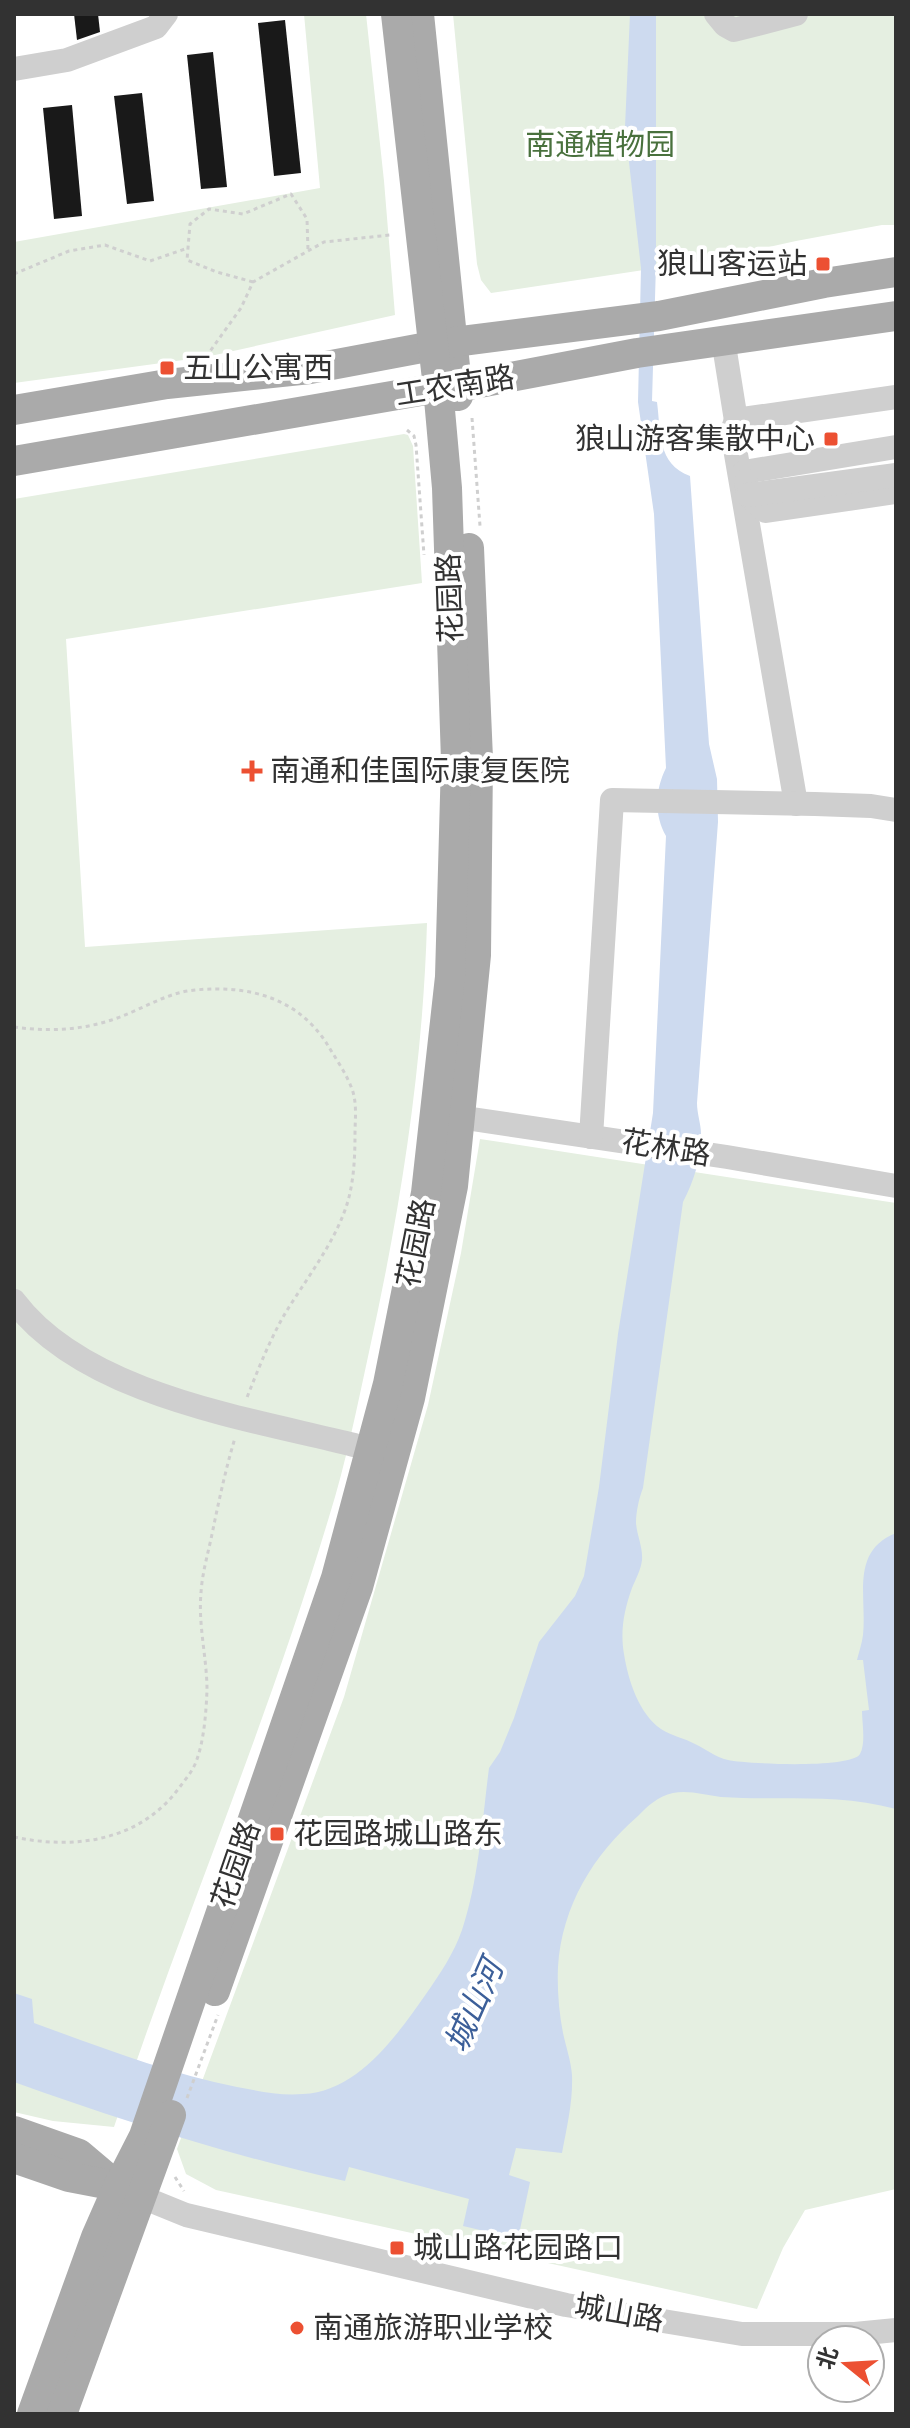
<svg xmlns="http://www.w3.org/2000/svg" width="910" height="2428" font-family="'Exo 2','Noto Sans SC',sans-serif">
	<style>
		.green { fill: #e5efe1 }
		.water { fill: #cddaef }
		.building { fill: #191919 }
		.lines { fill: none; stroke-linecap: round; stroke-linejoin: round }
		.path { stroke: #cfcfcf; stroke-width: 3; stroke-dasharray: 4 4; stroke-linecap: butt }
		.minor { stroke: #cfcfcf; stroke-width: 24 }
		.major { stroke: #aaa; stroke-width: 30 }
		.poi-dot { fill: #ec5032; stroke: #fff; stroke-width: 3 }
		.labels { text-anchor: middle; stroke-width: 8; stroke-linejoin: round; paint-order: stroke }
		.park-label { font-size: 30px; fill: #49713d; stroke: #fff }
		.poi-label { font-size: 30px; fill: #323232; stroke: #fff; text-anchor: start }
		.street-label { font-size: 30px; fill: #323232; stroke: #fff }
		.water-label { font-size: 32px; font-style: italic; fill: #3c5f99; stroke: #fff }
	</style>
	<rect width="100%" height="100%" fill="#fff"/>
	<g class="green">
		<path d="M304,14h62l18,167 11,134 -189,42 -192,26v-141l306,-54z"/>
		<path d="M453,14h443v211h-14l-86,16 -86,19 -219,33 -10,-13 -4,-16z"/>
		<path d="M404,434l4,1 5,11 9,137 -356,56 19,308 342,-24c-4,144 -27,289 -58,429 -12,55 -23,111 -40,165 -62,207 -147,405 -215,610l-61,-6 -39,-9v-1613z"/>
		<path d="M480,1139l416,64v986l-91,21 -22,38 -26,61 -541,-119 -30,-16 -9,-25 167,-452 84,-292 33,-152z"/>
	</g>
	<path class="water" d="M630,14h26v250l-4,137 5,1c4,30 0,62 33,74l19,268 8,35 1,43 -21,281c0,11 4,21 4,31 0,25 -7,47 -18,68l-40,286c-4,10 -7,24 -7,35 1,13 7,24 6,37 -1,9 -6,19 -10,28 -8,22 -12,43 -8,66 4,26 15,60 37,75 11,7 23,9 34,15 11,5 20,13 33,16 18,4 123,9 132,-6 6,-11 2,-31 2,-43l7,-1 -6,-50h-6c2,-8 5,-17 6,-25 4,-38 -13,-84 33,-102v276c-61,-16 -114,-8 -175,-12 -16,-2 -32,-7 -48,-4 -15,3 -25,13 -35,23 -45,39 -76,90 -80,151 -1,22 1,45 5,66 3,14 8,28 9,42 1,27 -5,51 -10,78l-46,-5 -7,27 21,7 -12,57 -55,-13 6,-27 -120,-32 -4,14c-113,-25 -222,-60 -331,-99v-89l18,6 2,24c66,24 133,50 203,64 22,4 43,9 66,7 55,-2 95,-60 123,-100 14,-20 28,-41 36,-64 17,-51 20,-108 27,-162l11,-16 14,-34 25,-76 36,-46 9,-20 15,-89 19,-153 35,-221 13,-277c-12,-21 -11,-46 0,-68l-12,-254 -16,-112 3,-134 -16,-141z"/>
	<g class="building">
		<path d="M74,14h24l2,18 -23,8z"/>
		<path d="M285,20l16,153 -27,3 -16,-153z"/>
		<path d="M213,52l14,135 -26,2 -14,-134z"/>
		<path d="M142,93l12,108 -27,3 -13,-108z"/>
		<path d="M72,105l10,111 -28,3 -11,-111z"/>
	</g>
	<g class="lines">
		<g class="path">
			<path d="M14,274l55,-23 36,-6 45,16 35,-12"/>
			<path d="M253,282l-36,-10 -30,-12 3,-36 19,-15 34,5 48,-20 16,25 1,31"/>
			<path d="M206,357l35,-49 12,-26 71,-40 66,-7"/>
			<path d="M472,418l8,108"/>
			<path d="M407,430l7,6 2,9 8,110"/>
			<path d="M14,1027c41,6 81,2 118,-15 21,-9 40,-20 63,-22 53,-5 102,7 132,54 9,15 21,32 26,48 4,14 2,28 2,42 0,22 -1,45 -7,67 -12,41 -43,79 -65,116 -15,27 -26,55 -37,83"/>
			<path d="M14,1837c61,13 126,4 165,-49 6,-8 13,-16 17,-26 8,-21 10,-48 11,-72 0,-32 -9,-65 -6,-97 1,-18 6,-36 10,-54 7,-34 14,-68 24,-101"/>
			<path d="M187,2098l31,-83"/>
			<path d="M175,2177l9,14"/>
		</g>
		<g class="minor">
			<path d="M716,14l9,11 9,5 62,-16"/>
			<path d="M14,69l53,-9 89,-33 10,-13"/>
			<path d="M723,339l15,94"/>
			<path d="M736,420l-4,11 64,373"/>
			<path d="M736,420l160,-23"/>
			<path d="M744,472l152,-25"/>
			<path d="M746,481l2,14 18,16 130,-19"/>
			<path d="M748,495l148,-20"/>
			<path d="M445,1115l282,42 169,29"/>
			<path d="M591,1137l21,-337 203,4 56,2 25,4"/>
			<path d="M14,1301c71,94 233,117 340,144"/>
			<path d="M127,2191l59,24 380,90 176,29h113l41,-4"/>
		</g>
		<g class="major">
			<path d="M419,14l39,382"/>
			<path d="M14,410l153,-26 143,-15 144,-27 205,-26 165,-33 72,-11"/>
			<path d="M14,461l424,-73 20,-1 179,-34 259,-37"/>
			<path d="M215,1991l143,-404 52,-189 43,-212 23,-231 2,-196 -9,-211"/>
			<path d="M14,2131l65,23 39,33"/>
			<path d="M14,2158l55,19 47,9"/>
			<path d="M32,2414l64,-177 22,-50 26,-51 192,-558 52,-194 38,-191 24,-216 6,-216 -9,-273 -9,-100 -42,-374"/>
			<path d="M62,2414l109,-299"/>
		</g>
	</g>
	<g class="poi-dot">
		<rect x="815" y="256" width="16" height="16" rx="4"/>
		<rect x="159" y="360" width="16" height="16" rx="4"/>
		<rect x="823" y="431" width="16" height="16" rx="4"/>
		<path d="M248 759h8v8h8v8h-8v8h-8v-8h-8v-8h8z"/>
		<rect x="269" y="1826" width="16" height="16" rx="4"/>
		<rect x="389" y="2240" width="16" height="16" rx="4"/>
		<circle cx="297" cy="2328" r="8"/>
	</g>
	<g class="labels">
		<g class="park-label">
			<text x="600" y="155">南通植物园</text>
		</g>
		<g class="poi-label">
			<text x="807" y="274" text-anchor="end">狼山客运站</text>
			<text x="183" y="378">五山公寓西</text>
			<text x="815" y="449" text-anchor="end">狼山游客集散中心</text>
			<text x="270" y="781">南通和佳国际康复医院</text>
			<text x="293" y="1844">花园路城山路东</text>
			<text x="413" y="2258">城山路花园路口</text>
			<text x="313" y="2338">南通旅游职业学校</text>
		</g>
		<g class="street-label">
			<text transform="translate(455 386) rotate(-9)" y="10">工农南路</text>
			<text transform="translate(450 598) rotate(-92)" y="10">花园路</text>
			<text transform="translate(666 1148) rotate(9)" y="10">花林路</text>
			<text transform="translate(416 1243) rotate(-79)" y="10">花园路</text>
			<text transform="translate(236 1865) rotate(-71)" y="10">花园路</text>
			<text transform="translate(619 2313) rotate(10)" y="10">城山路</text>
		</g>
		<g class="water-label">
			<text transform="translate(474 2006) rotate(-66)" y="11">城山河</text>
		</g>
	</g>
	<rect width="910" height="2428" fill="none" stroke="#323232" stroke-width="32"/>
	<g transform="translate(846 2364) rotate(288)"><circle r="38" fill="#ffffff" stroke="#adadad" stroke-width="2"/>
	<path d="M0-6L14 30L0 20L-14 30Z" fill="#ec5032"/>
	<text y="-12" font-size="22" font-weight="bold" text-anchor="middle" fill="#323232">北</text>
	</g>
</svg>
